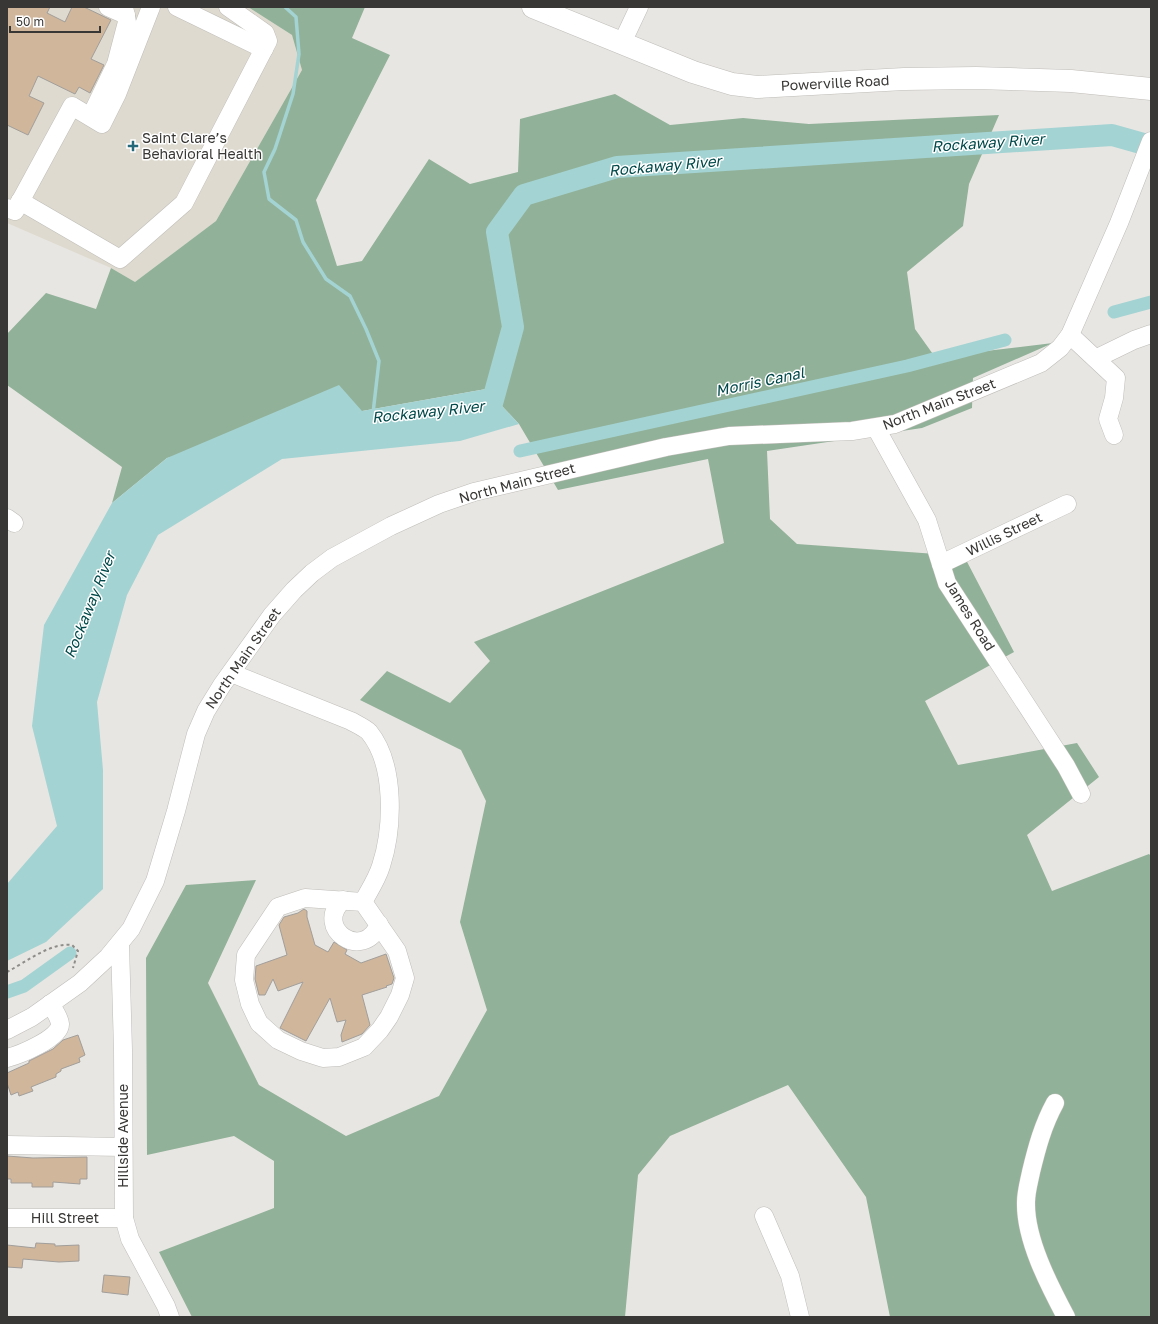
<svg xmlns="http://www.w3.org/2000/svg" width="1158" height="1324" font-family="'Golos Text',sans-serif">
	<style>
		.built { fill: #dedacf }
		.forest { fill: #91b199 }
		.water { fill: #a4d3d3 }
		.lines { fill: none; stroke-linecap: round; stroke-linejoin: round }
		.stream { stroke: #a4d3d3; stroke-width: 3.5 }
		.canal { stroke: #a4d3d3; stroke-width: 13 }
		.river { stroke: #a4d3d3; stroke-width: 22 }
		.building { fill: #d0b69a; stroke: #a19e9b }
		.minor-casing { stroke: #bfbdb9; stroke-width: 19 }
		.major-casing { stroke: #bfbdb9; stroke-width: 23 }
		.path { stroke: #8e8d8a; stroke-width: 2; stroke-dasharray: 3 3; stroke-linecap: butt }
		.minor { stroke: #fff; stroke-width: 18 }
		.major { stroke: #fff; stroke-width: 22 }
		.poi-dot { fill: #25697a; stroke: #fff; stroke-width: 1.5 }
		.labels { text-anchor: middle; stroke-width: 3; stroke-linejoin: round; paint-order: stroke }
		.street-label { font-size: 14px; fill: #383735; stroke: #fff }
		.poi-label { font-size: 14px; fill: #383735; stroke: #fff; text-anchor: start }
		.water-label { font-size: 15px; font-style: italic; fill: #004849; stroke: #fff }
	</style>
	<rect width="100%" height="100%" fill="#e8e6e2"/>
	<path class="built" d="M7,7h241l44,28 10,35 -86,151 -81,61 -24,-14 -104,-45z"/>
	<path class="forest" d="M248,7h117l-13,31 38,17 -74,145 21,66 25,-5 67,-102 41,25 48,-12 2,-53 95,-25 55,31 73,-7 66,6 190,-9 -30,69 -6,42 -56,46 8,57 20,28 118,-14 -80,35 -1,30 -50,20 -155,23 3,68 27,25 167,12 50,96 -89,49 33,64 119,-22 22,34 -72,58 25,56 97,-37 2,2v461h-261l-24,-120 -78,-112 -118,51 -32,39 -13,142h-433l-33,-65 115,-44v-47l-40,-25 -87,19 -1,-197 40,-73 70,-5 -48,103 51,102 87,51 93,-40 48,-86 -27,-88 26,-121 -25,-51 -101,-50 27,-29 63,32 40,-42 -16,-19 250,-99 -16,-84 -150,31 -39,-66 -33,-35 -124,22 -195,47 -55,45 10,-36 -115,-82v-51l39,-41 50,16 15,-41 24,14 81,-61 86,-151 -10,-35z"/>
	<path class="water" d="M339,385l23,26 124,-22 33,35 -59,17 -178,18 -124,76 -31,60 -30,107 6,68v119l-57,53 -39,19v-77l50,-58 -25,-100 12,-101 68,-122 55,-45z"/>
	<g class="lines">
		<path class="stream" d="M285,7l11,10 3,37 -6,40 -18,55 -11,23 5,27 27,21 7,22 23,37 24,17 16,33 13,32 -6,52"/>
		<g class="canal">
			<path d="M1114,312l37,-10"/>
			<path d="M520,451l387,-85 98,-26"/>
			<path d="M7,992l17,-6 46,-33"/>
		</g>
		<path class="river" d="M471,409l20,-2 22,-80 -16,-95 27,-37 93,-28 495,-32 39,11"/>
	</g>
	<g class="building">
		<path d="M7,7h43l-3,6 18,9 7,-15h12l27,13 -20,39 13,6 -14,28 -11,-6 -4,7 -37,-18 -9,20 15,7 -16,32 -21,-10z"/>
		<path d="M304,909l3,2v6l8,28 13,7 6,-10 13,8 -2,4 16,9 25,-9 8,24 -2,6 -6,2 1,1 -25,8 8,30 -8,9 -20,8 -1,-7 5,-15 -9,2 -7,-24 -24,43 -26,-13 23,-46 -25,9 -5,-12 -8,16h-6l-4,-16 1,-13 31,-11 -8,-30 5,-8 14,-4z"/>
		<path d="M78,1035l7,20 -6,3 1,4 -19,7v2l-5,3v3l-25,10 2,4 -14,5 -1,-4 -7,3 -4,-12v-10l22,-10v-2l24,-12 10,-9z"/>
		<path d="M7,1156l26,2 54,-1v22h-7v5l-27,-2v5h-21v-4h-21v-4h-4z"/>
		<path d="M36,1243l19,1v2l24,-1v16l-20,1 -36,-3 -1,9 -15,-1v-22l28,3z"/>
		<path d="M104,1275l26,2 -2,18 -26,-3z"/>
	</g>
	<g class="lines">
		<g class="minor-casing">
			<g id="minor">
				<path d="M108,7l18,8"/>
				<path d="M177,7l87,42"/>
				<path d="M622,43l17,-36"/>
				<path d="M91,116l25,-52 11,-42 -3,-15"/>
				<path d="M20,201l100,58 64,-56 84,-162 -3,-8 -37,-26"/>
				<path d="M7,208l8,3 57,-105 30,18 15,-30 34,-87"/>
				<path d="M1070,335l46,43 -2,20 -6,21 6,16"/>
				<path d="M1097,358l37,-18 17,-6"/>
				<path d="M876,428l51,92 20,63 119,183 15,28"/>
				<path d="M7,518l7,5"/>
				<path d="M941,564l126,-60"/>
				<path d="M231,673l120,48c5,3 14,7 18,11 27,33 24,97 12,134 -4,13 -12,25 -18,36"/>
				<path d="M305,898l58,4 34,49 8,27 -5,17 -11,22 -9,13 -16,17 -25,10 -16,1 -22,-7 -23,-11 -19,-17 -9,-19 -6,-24 2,-25 32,-48z"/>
				<path d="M343,900c-31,28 21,63 36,24"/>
				<path d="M120,944l3,106 1,168 6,21 36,67 4,11"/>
				<path d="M7,1030l25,-13 48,-34 28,-26 23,-28 24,-48 21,-70 20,-77 10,-23 16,-26 50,-70 22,-25 18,-17 20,-15 59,-32 48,-22 35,-12 192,-45 63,-11 123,-5 43,-7 146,-61 19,-15 10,-13 49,-112 32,-82"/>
				<path d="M7,1058c12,-3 54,-20 53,-34 -1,-8 -6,-14 -10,-20"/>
				<path d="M1055,1103c-12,22 -18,44 -24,69 -2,10 -5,20 -5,30 -1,37 23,83 40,115"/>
				<path d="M7,1145l116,2"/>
				<path d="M764,1216l26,60 10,41"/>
				<path d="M7,1218h117"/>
			</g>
		</g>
		<g class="major-casing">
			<path id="major" d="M533,7l160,65 39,12 25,3 147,-8 72,-1 95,3 80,8"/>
		</g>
		<path class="path" d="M7,972c19,-10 44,-30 65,-27l6,6 -5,17"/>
		<use href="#minor" class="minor"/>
		<use href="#major" class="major"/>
	</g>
	<path class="poi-dot" d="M131 140h4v4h4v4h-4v4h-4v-4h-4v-4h4z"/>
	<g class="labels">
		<g class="street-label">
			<text transform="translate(835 83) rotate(-3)" y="5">Powerville Road</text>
			<text transform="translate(939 404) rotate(-21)" y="5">North Main Street</text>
			<text transform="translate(517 483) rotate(-15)" y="5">North Main Street</text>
			<text transform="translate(1004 534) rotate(-26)" y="5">Willis Street</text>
			<text transform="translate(970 615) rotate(58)" y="5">James Road</text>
			<text transform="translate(243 658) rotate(-55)" y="5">North Main Street</text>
			<text transform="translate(123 1136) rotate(-90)" y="5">Hillside Avenue</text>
			<text x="65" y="1223">Hill Street</text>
		</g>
		<g class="poi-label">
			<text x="142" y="143">Saint Clare’s<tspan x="142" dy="16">Behavioral Health</tspan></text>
		</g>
		<g class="water-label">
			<text transform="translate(988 143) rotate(-4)" y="5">Rockaway River</text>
			<text transform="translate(665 166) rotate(-5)" y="5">Rockaway River</text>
			<text transform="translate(760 382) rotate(-12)" y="5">Morris Canal</text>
			<text transform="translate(428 412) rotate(-6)" y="5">Rockaway River</text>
			<text transform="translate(90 605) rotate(-68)" y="5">Rockaway River</text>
		</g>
	</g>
	<rect width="1158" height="1324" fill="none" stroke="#383735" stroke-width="16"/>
	<path d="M10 26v6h90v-6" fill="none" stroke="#383735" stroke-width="2"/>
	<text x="16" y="26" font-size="12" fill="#383735" stroke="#ffffff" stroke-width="3" paint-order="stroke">50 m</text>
</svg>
